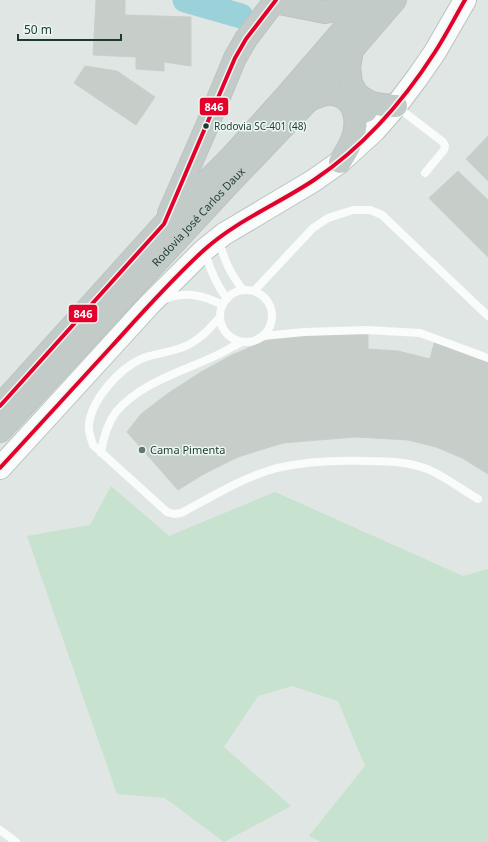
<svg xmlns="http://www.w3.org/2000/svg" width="488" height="842" font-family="'Noto Sans',sans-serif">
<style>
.green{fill:#c7e2ce}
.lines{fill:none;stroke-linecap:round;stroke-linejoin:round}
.river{stroke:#9bd2d9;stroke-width:25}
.building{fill:#c7ceca;stroke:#c8cfcc}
.secondary-casing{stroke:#b8c3bf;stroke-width:24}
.trunk-casing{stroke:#bac4c0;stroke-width:24}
.service{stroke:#fafbfb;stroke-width:8}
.secondary{stroke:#fafbfb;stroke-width:22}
.trunk{stroke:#c2cbc8;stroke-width:22}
.bus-1-casing{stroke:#ecf7f1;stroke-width:7}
.bus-1{stroke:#e4002b;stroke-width:4}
.bus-dot{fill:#1d3a32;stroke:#ecf7f1;stroke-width:1.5}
.poi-dot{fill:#617670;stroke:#ecf7f1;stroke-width:1.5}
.labels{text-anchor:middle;stroke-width:3;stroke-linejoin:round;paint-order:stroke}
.bus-label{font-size:10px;fill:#1d3a32;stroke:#ecf7f1;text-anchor:start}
.street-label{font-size:11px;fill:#1d3a32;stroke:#ecf7f1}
.poi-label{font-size:11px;fill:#1d3a32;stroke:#ecf7f1;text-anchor:start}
.line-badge{stroke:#ecf7f1;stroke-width:1.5}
.badge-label{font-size:11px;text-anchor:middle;font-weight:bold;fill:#fff}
</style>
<rect width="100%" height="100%" fill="#e0e6e3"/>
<!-- green -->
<path class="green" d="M111,486L169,536L275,492L463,576L488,569V842H321L309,836L365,766L338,701L292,686L258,696L224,747L291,806L224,842L165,798L117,794L27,536L90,525Z"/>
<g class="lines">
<!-- river -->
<path class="river" d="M185,0L241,16"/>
</g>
<!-- building -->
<path class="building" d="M96,0H125V15L191,17V66L164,62V71L136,69V57L93,55Z
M85,66L117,71L155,97L136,125L74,83Z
M488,136V181L466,159Z
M458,171L488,200V257L429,198Z
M368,328V349L398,351L430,359L435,340L488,354V474L462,458L436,447L408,440L355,437L283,443L238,457L202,475L178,490L127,432L141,414L167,394L201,372L232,355L267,340L312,330Z"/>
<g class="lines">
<!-- secondary casing -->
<g class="secondary-casing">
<path id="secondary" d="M0,468L149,305L204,250L224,234L313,181L340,162L374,131L396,106L417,78L435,52L465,0"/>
</g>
<!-- trunk casing -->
<g class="trunk-casing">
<g id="trunk">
<path d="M352,51L349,67L351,83L366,111"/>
<path d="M356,93C371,105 377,105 396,106"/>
<path d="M309,100C316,97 326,93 333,94C356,97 359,122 352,140C349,148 344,155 340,162"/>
<path d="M169,213L207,126L235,58L246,39L274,2L325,12L343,9L365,0"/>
<path d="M0,406L164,224L232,156L286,96L369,0"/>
<path id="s1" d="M0,431L224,189L309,100L395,0"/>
</g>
</g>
<!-- service -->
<path class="service" d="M396,106L443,142L445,146L444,150L425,173
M219,241C225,262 230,273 243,290
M205,252C210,270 216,284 227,299
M220 316a26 26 0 1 1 52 0a26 26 0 1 1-52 0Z
M254,291L313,228L328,218L353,210H370L382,215L488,316
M165,299C187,291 202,295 223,305
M220,317C210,328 202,338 188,345C174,352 156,353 141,359C119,369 92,399 89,424C88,432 91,438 93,445L167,512L174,514L181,513C212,497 243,477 277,468C307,461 338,460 368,461C390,461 414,462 434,472C449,480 463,490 478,499
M263,336L304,332L367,330L420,333L488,358
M101,453C103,439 107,424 116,412C140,383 181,372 215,356C224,352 233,346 242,342
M0,830L16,842"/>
<!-- secondary -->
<use href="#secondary" class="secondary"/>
<!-- trunk -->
<use href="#trunk" class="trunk"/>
<!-- bus-1 casing -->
<g class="bus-1-casing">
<path id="bus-1" d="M0,406L164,224L235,58L246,39L276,0
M0,468C37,428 74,387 111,347C141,314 171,280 204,250C236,221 278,204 314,180C363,147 403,102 435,52C446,35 455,17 465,0"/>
</g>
<!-- bus-1 -->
<use href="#bus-1" class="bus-1"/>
</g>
<!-- markers -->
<circle class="bus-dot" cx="206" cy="126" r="3.5"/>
<circle class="poi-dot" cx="142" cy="450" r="4"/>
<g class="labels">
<!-- bus labels -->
<g class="bus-label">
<text x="214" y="130">Rodovia SC-401 (48)</text>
</g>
<!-- street labels -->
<g class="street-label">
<text dy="4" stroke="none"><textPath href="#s1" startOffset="292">Rodovia José Carlos Daux</textPath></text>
</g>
<!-- poi labels -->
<g class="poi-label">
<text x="150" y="454">Cama Pimenta</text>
</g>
</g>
<g class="line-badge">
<rect x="199" y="97" width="30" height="19" rx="4" fill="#e4002b"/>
<rect x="68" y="304" width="30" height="19" rx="4" fill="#e4002b"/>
</g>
<g class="badge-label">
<text x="214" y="111">846</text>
<text x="83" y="318">846</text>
</g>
<!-- scale -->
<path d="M18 34v6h103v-6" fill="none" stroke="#1d3a32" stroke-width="2"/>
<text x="24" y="34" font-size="12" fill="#1d3a32" stroke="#ecf7f1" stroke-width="3" paint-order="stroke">50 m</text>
</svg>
